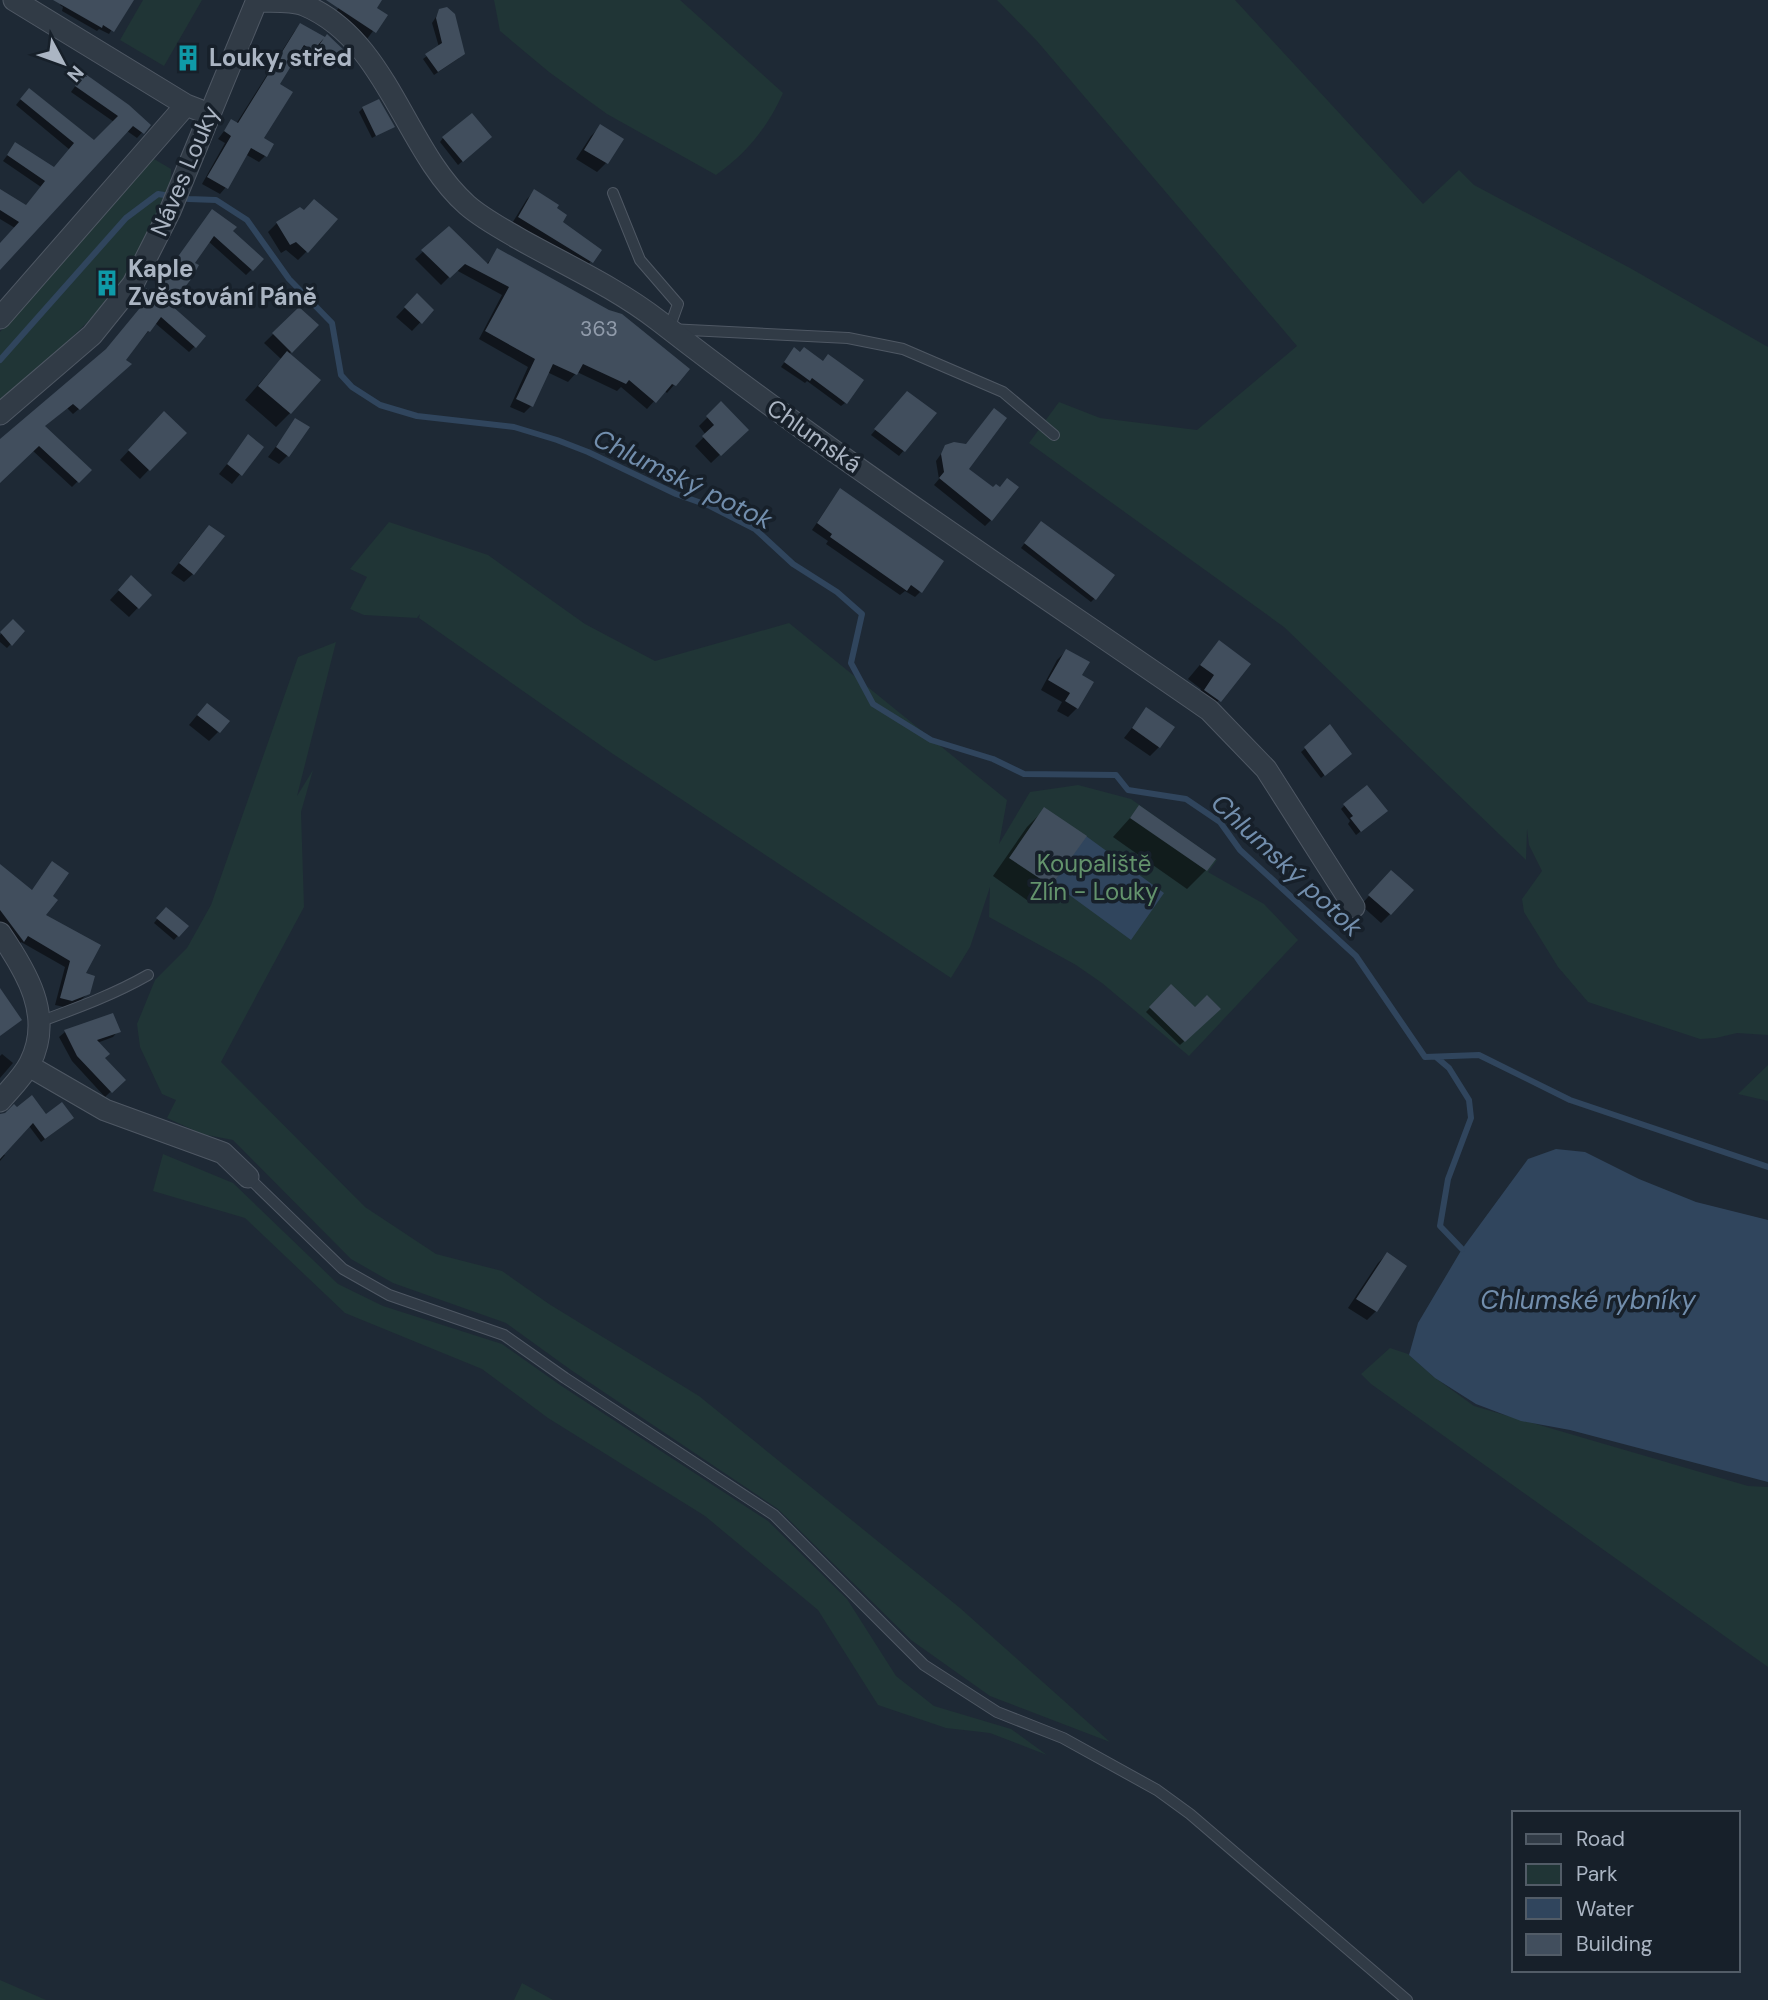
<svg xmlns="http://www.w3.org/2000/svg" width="1768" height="2000" font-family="'DM Sans',sans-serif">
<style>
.green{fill:#203536}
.water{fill:#30455d}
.shadow{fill:#0007}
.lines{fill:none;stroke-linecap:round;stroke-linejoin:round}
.stream{stroke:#30455d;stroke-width:6}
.building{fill:#414e5d}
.service-casing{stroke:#4f5864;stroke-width:12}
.minor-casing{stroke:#4f5864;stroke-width:23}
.service{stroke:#313b46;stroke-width:10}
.minor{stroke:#313b46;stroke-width:21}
.labels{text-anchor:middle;stroke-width:7;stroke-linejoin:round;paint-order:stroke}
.number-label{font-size:21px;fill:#909baa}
.poi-label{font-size:24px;font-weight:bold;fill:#abb5c3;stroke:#17202a;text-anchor:start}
.street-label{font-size:24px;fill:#abb5c3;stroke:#17202a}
.park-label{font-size:24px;fill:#63936c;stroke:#17202a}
.water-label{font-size:26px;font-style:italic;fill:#728ead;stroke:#17202a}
</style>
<rect width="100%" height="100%" fill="#1e2935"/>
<!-- green -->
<path class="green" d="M143,0H202L164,66L120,40Z
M494,0H680L783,93C768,127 746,154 716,175L607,114L549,72L500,31Z
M997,0H1235L1423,204L1459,170L1474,185L1630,268L1768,347V1035L1737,1033L1716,1038L1700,1039L1588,1002L1558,967L1524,912L1522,899L1542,871L1529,845L1527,829L1526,860L1284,627L1029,443L1059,402L1100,418L1197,430L1297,346L1037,41Z
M154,159L171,169C172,189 160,211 151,229C140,249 130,271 116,289C87,329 37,367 0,401V332L125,188Z
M389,522L488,555L585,624L655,661L789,623L1007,800L999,844L1030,792L1078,785L1131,799L1217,860L1208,872L1264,904L1298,940L1189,1056L1102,983L1076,965L989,917L990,887L970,947L951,978L613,754L419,618L420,614L417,618L364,615L350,609L367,577L350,569Z
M336,642L297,796L313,770L301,812L304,907L221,1062L365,1207L436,1254L502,1271L549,1304L699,1396L960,1608L1110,1742L990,1696L911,1640L778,1509L571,1370L506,1323L393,1283L351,1259L233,1140L202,1134L167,1118L176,1100L162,1094L140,1047L137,1024L155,980L187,948L211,905L298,657Z
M1768,1065V1101L1738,1094Z
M163,1154L233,1183L338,1284L383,1306L502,1344L560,1385L768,1521L847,1599L896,1676L934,1706L1011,1729L1047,1755L990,1733L946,1728L878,1705L818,1610L705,1516L548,1418L482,1369L345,1313L245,1218L153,1191Z
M1390,1348L1408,1354L1434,1377L1474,1406L1748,1486L1768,1487V1667L1371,1384L1361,1374Z
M0,1980L46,2000H0Z
M522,1983L553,2000H514Z"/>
<!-- water -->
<path class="water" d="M1086,836L1164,893L1131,940L1053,883Z
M1556,1149L1585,1152L1639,1179L1696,1202L1768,1220V1482L1570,1430L1521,1421L1476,1404L1435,1378L1409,1355L1418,1323L1462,1249L1528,1159Z"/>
<!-- shadow -->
<path class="shadow" d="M63,0H130L109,34L99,29L97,31L62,11L63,7L60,5Z
M344,0H378L375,9L385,15L367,39L335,18V13Z
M440,11L459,58L434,75L423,59L439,47L432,23Z
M300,25L345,53L331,67L313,49L306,56L298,51L278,85L261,139L265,156L259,162L245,154L226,187L220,194L202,184L225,143L218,139L231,122L236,124L294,32Z
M79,81L148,126L137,138L127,131L0,269V245L15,228L0,219V191L25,207L41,187L3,161L15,145L54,169L70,150L16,105L24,95L94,142L114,122L71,92Z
M363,108L393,126L372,138L359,112Z
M600,127L621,140L606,163L597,172L576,159L591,136Z
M443,138L486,141L458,165L440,142Z
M534,192L554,209L560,223L599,251L584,270L511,225L527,199Z
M212,212L262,259L246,275L208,241L168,306L195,346L189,352L155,323L124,361V370L73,414L67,408L43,427L89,470L72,487L32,450L0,481V442L103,354L140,309L134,304L140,296L146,290L151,294Z
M277,223L307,251L298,260L286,250L281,253L268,232Z
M449,228L486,265L498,250L687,370L667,393L664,390L647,409L621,387L617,391L577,372L568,382L547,372L531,406L524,413L510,407L528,367L479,339L502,295L456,270L441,285L415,259Z
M417,295L432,310L412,331L396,317Z
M299,309L316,326L288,355L290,413L276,427L245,400L281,359L264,343Z
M791,353L845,403L841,406L807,381L805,383L781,367Z
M902,399L904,450L899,456L871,435Z
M721,404L746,430L711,463L695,446L706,435L699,426Z
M296,420L288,455L279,464L268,457Z
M155,422L184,433L140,479L120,460Z
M249,437L262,447L232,484L219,474Z
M946,447L991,520L985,526L934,485L939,479L936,461Z
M835,496L920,592L915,597L905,591L900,595L826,544L828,541L812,530Z
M1037,527L1095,598L1091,602L1021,548Z
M200,536L193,574L184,582L171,573Z
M122,587L150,595L129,617L110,600Z
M13,622L23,631L7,648L0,642V635Z
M1219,642L1231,688L1205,714L1192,704L1201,689L1188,679Z
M1066,651L1080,675L1077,708L1068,717L1057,711L1062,702L1041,690L1057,660Z
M1146,710L1159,747L1150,756L1124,738Z
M198,714L218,732L209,741L189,725Z
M1314,741L1346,757L1321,778L1301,752Z
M1345,805L1382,814L1356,835L1348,824L1350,821L1341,809Z
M1139,808L1206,870L1187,889L1113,837Z
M1045,809L1084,837L1049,885L1031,903L993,876L1027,827Z
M52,863L51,897L43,915L84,975L88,993L81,1000L64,1007L55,1005L65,967L21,942L17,947L0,925V867L31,892Z
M1382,881L1390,914L1381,923L1361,905Z
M162,913L186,926L174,940L154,923Z
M1171,986L1195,1009H1219L1180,1045L1146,1012Z
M118,1031L113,1037L97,1043L103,1058L123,1080L105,1097L72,1061L59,1037L65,1032Z
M2,1054L13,1063L0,1078V1056Z
M0,1115L45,1117L68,1122L41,1142L29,1126L2,1154L5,1155L0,1161Z
M1387,1254L1405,1266L1376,1311L1367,1320L1348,1308L1378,1263Z"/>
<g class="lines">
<!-- stream -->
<path class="stream" d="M0,360L126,218L158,194L189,199L216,200L247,220L289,279L332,323L341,375L352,387L380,405L417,416L514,427L557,440L588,452L676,494L710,506L755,529L793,564L837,592L862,614L851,663L873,704L931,740L993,759L1024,774L1116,775L1128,790L1186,799L1220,822L1240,850L1356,956L1425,1057L1479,1055L1570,1100L1768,1167
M1436,1057L1449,1068L1469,1100L1471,1118L1448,1179L1440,1226L1462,1249"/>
</g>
<!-- building -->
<path class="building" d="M53,0H134L114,32L103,25L102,28Z
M326,0H382L377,8L388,15L376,33Z
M447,7L455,14L465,54L438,72L425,54L442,43L436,18L439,9Z
M300,23L325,37L327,34L347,53L339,62L320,44L324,38L313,51L304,45L280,84L293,92L264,138L274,144L267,157L251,148L228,189L207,177L231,136L224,131L231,119L238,123Z
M84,73L129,105L151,125L144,134L133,126L0,270V243L19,222L0,210V189L26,205L45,181L7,155L15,142L54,167L74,143L20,99L29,88L94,140L118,116L75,86Z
M379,99L395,127L376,136L362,107Z
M472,113L492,137L463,162L442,137Z
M600,124L624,139L608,164L584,150Z
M534,189L559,205L557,208L567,215L563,222L602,250L593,263L518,217Z
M314,199L338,219L308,253L296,242L290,245L276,222L300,207L304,210Z
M212,209L237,227L233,231L264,259L253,271L214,236L195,263L199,265L192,278L171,305L206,336L196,348L161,317L150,332L148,331L126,360L132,364L80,410L73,404L45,426L92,470L79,483L39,446L0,483V439L106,349L144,303L139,298L146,288L152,293Z
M449,226L488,264L497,248L609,310L622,314L690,369L676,386L672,384L656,403L629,380L626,384L583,364L577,375L553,364L533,407L516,399L535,359L485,331L509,287L465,264L450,278L421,250Z
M417,293L434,310L422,324L404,307Z
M299,307L319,325L292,353L272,333Z
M794,347L800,352L804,347L823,361L828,354L864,380L847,404L812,378L810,381L784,362Z
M287,351L321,380L291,414L258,386Z
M907,391L937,413L905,452L874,429Z
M721,401L749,430L721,456L702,436L714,425L706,416Z
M994,408L1007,418L969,469L993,487L996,484L1000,487L1007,478L1019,487L992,521L939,478L944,472L941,454L945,445L954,442L966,444Z
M164,411L187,433L150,471L128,450Z
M295,418L310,427L289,457L276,447Z
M248,434L264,447L242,476L227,464Z
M840,488L944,561L922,593L911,585L907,591L830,537L832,534L817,523Z
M1041,521L1115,575L1096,600L1024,543Z
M209,525L225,536L194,575L179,563Z
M131,575L152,595L139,609L118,590Z
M13,619L25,631L12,646L0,632Z
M1219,640L1251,664L1221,702L1204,690L1214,675L1200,665Z
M1066,649L1090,662L1082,675L1094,682L1078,709L1065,701L1070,693L1048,680Z
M207,703L230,721L220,733L197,715Z
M1146,707L1175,727L1160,748L1132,728Z
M1330,724L1352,754L1325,776L1304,747Z
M1367,785L1388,811L1361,832L1350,818L1353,816L1343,804Z
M1139,805L1216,859L1207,871L1130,818Z
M1044,807L1087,836L1051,886L1009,858Z
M52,861L69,873L53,896L58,900L46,915L101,945L86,973L95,976L90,994L72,1001L60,998L70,961L28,936L24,942L0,910V864L32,890Z
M1391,870L1414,890L1391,915L1368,895Z
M166,907L189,926L179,937L156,918Z
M1171,984L1195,1007L1207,995L1221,1009L1185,1042L1149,1007Z
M0,988L22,1020L0,1036Z
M113,1013L121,1032L97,1040L110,1054L105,1058L126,1080L112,1093L77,1056L64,1030Z
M32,1095L46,1114L62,1102L74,1118L45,1139L33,1123L0,1159V1114L5,1113L14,1104L17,1107Z
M1387,1252L1407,1266L1377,1312L1356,1299Z"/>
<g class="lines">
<!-- service casing -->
<g class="service-casing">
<path id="service" d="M613,193L640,260L678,304L669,329L848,338L903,349L1003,392L1054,435
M39,1022C77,1008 113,995 148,975
M248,1177L343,1269L389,1295L504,1335L565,1378L774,1515L924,1665L997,1712L1063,1738L1157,1790L1190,1814L1407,2000"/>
</g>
<!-- minor casing -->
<g class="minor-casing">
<path id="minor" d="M14,0L186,105L199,110
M256,1C271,2 291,0 304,5C388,40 404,149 467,205C483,219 504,230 523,241C568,266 618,289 659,321C836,459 1024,582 1209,710L1266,769L1354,907
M0,318L186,105
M0,414L92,335L133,284L170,211L257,0
M0,933C26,971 54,1016 30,1063C23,1077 10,1089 0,1101
M29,1066L105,1110L223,1153L248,1177"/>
</g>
<!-- service -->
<use href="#service" class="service"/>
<!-- minor -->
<use href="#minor" class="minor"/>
</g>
<!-- icons -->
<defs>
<g id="building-bare" transform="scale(2.1)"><path d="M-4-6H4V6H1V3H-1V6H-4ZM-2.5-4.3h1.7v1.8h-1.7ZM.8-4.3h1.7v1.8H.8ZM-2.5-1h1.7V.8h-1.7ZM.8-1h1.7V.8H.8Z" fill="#0f9aa8" stroke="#17202a" stroke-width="2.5" paint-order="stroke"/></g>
</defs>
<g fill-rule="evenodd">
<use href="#building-bare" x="188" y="58"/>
<use href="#building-bare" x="107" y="283"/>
</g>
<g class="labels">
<!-- number labels -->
<g class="number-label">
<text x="599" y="336">363</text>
</g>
<!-- poi labels -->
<g class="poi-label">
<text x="209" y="66">Louky, střed</text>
<text x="128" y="277">Kaple<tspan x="128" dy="28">Zvěstování Páně</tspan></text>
</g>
<!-- street labels -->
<g class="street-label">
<text transform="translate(185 171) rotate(-67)" y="8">Náves Louky</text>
<text transform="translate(814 436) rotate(35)" y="8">Chlumská</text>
</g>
<!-- park labels -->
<g class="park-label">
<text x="1094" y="872">Koupaliště<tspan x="1094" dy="28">Zlín - Louky</tspan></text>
</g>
<!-- water labels -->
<g class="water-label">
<text transform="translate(683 479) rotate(26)" y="9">Chlumský potok</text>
<text transform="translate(1287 865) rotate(43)" y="9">Chlumský potok</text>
<text x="1588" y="1309">Chlumské rybníky</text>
</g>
</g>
<!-- legend -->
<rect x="1512" y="1811" width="228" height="161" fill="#17202a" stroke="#525c67" stroke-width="2"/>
<rect x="1526" y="1834" width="35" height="10" fill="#313b46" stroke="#525c67" stroke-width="2"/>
<text x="1576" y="1846" font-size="21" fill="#abb5c3">Road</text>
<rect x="1526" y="1864" width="35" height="21" fill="#203536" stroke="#525c67" stroke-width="2"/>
<text x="1576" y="1881" font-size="21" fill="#abb5c3">Park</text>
<rect x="1526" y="1898" width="35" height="21" fill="#30455d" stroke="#525c67" stroke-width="2"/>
<text x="1576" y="1916" font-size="21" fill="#abb5c3">Water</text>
<rect x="1526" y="1934" width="35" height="21" fill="#414e5d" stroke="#525c67" stroke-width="2"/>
<text x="1576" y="1951" font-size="21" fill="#abb5c3">Building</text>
<!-- north arrow -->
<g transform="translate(63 63) rotate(131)" stroke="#17202a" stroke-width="5" paint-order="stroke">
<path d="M0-5L12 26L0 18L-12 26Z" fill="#abb5c3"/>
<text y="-10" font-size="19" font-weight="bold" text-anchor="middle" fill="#abb5c3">N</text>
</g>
</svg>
